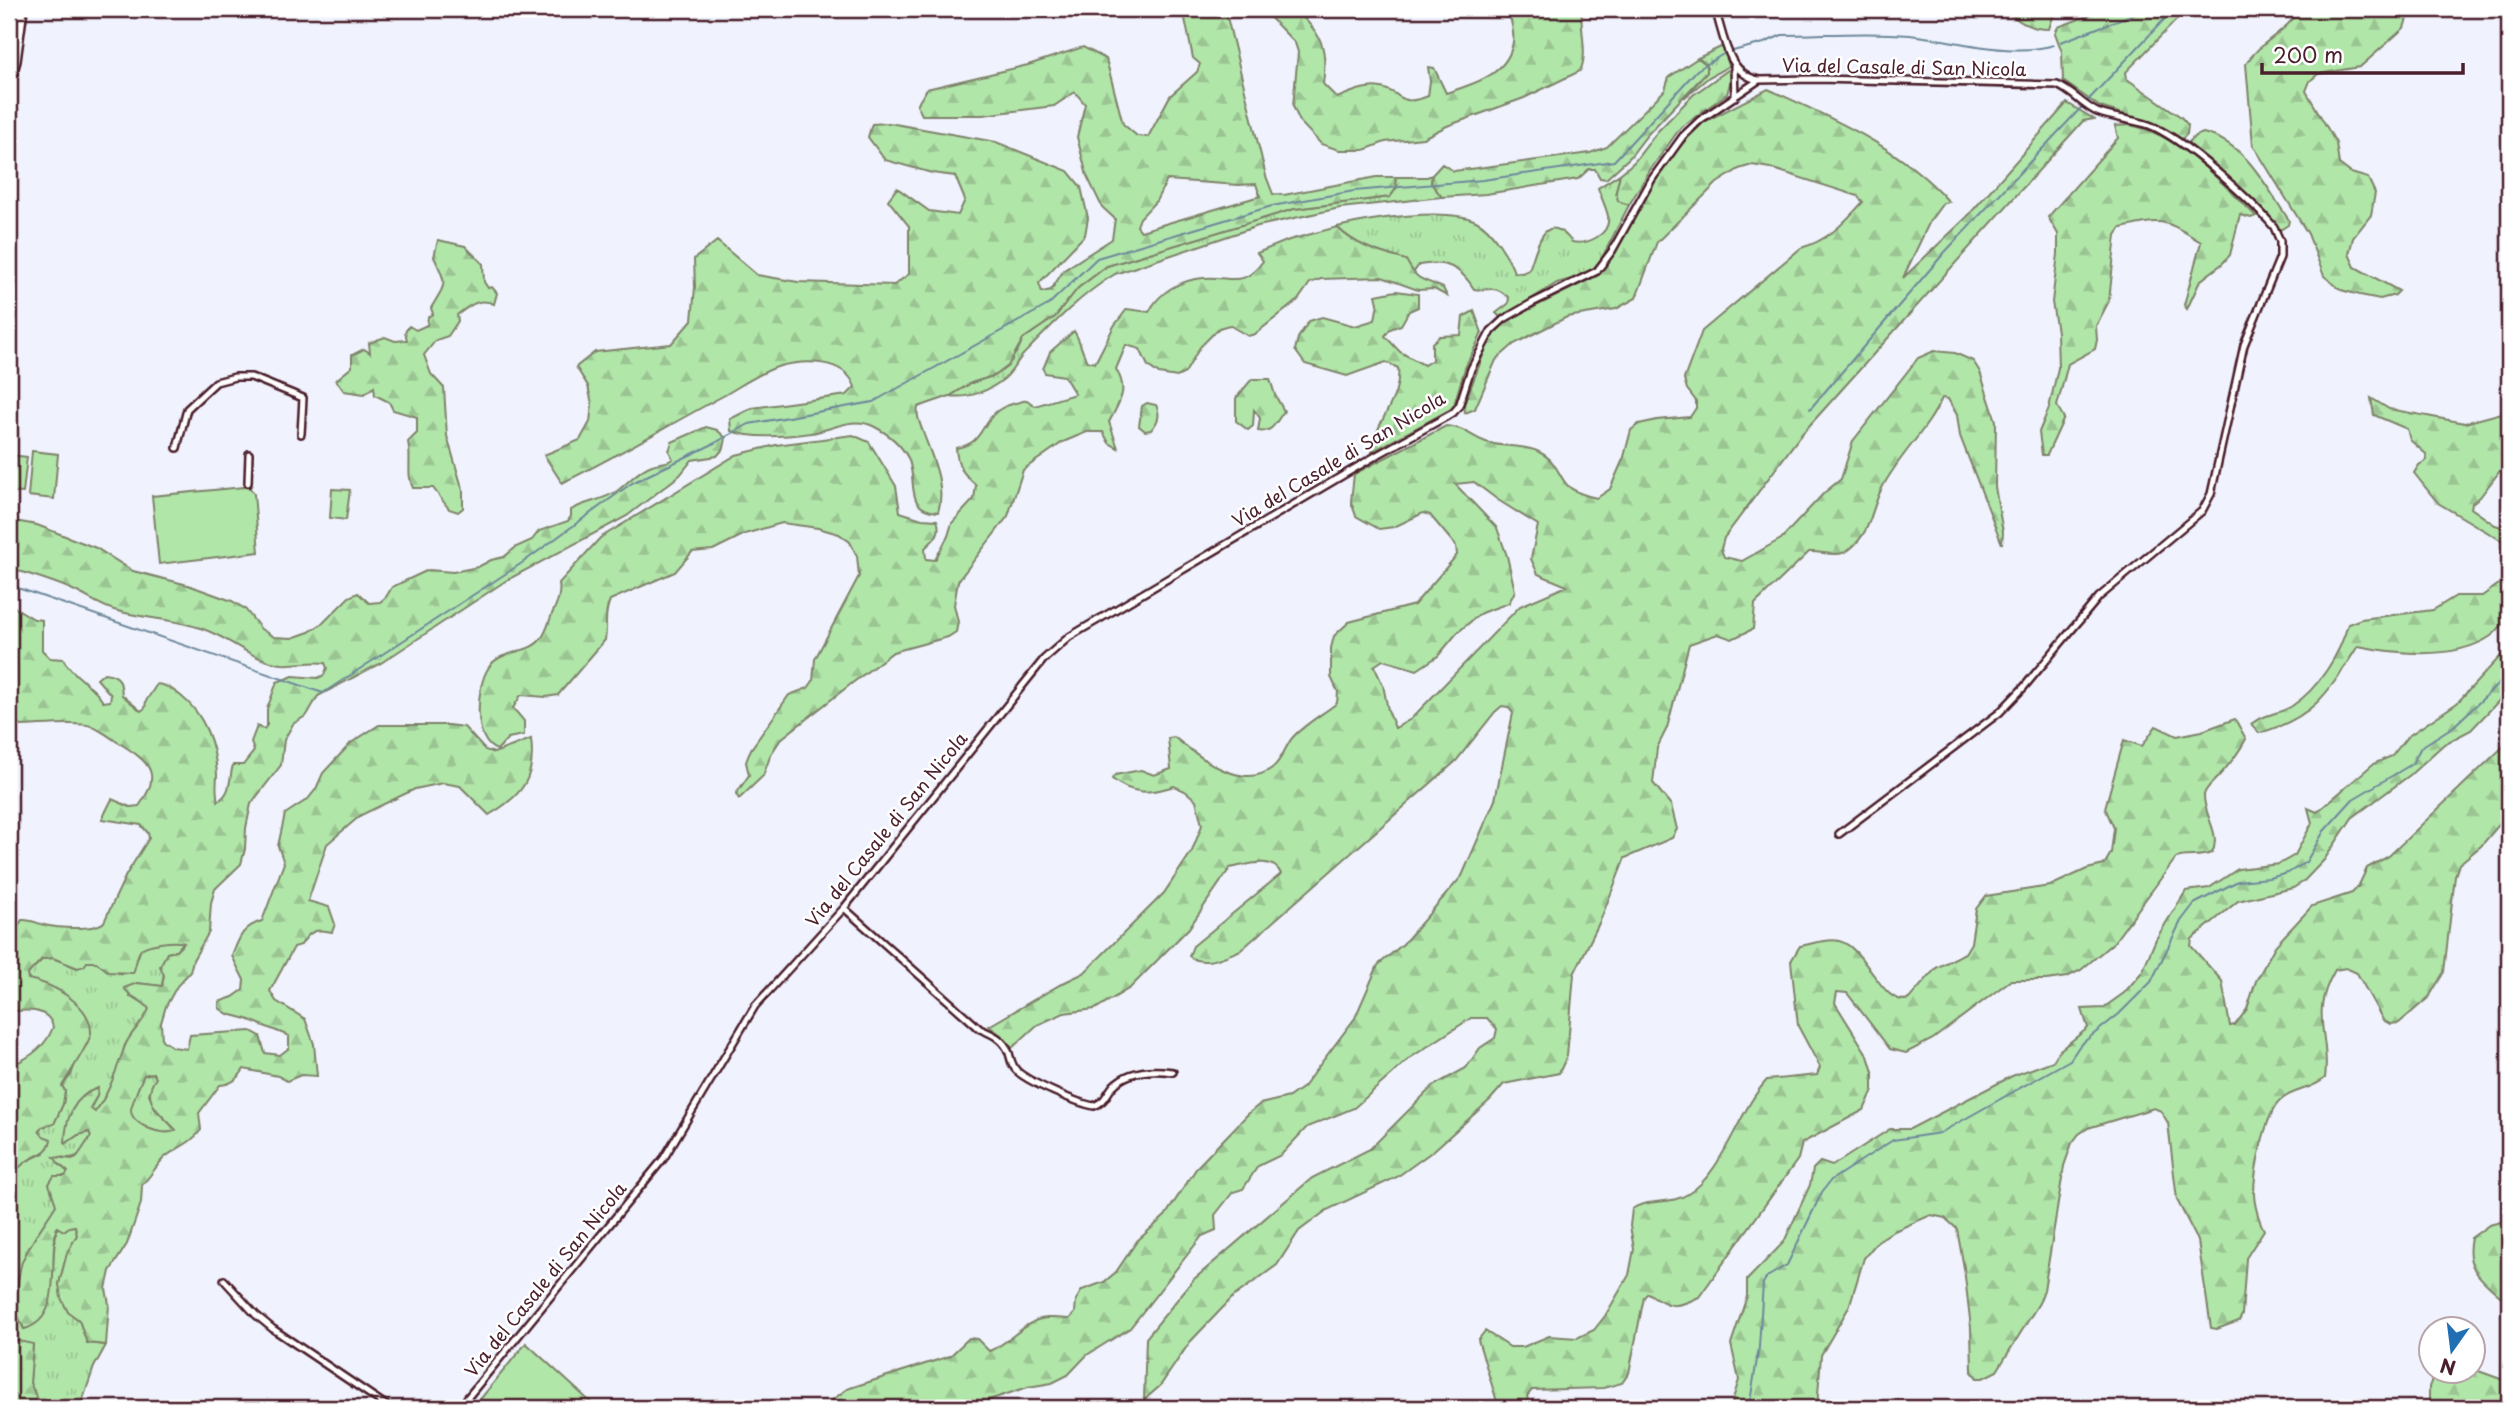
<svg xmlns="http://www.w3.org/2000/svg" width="2518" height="1417" font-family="'Playpen Sans',sans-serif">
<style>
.grass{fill:url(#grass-tufts);stroke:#7e826a;stroke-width:2}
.forest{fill:url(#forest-firs);stroke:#7e826a;stroke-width:2;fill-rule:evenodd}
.pitch{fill:#b1e6a9;stroke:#7e826a;stroke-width:2}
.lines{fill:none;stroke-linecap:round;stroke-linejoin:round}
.stream{stroke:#6d889b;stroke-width:2}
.minor-casing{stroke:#4a1f2b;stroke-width:10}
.secondary-casing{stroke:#4a1f2b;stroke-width:12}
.minor{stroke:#fff;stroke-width:5}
.secondary{stroke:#fff;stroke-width:7}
.labels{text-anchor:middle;stroke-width:5;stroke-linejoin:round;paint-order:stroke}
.street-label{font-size:18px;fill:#4a1f2b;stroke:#fff}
</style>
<defs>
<pattern id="grass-tufts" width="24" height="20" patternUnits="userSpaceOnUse" patternTransform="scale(1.75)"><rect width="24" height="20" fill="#b1e6a9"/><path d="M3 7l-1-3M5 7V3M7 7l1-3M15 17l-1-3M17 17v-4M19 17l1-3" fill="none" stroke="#9ac592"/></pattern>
<pattern id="forest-firs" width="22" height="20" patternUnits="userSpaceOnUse" patternTransform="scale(1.75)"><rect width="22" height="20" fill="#b1e6a9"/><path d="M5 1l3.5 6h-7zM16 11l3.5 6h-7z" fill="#9ac592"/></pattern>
</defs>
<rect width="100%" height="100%" fill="#f0f3fd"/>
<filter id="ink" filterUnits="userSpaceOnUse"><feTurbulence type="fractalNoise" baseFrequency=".0143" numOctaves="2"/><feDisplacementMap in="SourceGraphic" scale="14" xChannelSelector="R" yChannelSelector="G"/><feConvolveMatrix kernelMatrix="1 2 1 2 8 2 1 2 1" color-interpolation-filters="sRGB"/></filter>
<g filter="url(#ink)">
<!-- grass -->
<path class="grass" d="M1723,46L1729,66L1709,77L1684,98L1707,72V65L1698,58Z
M1620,174L1616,192L1619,201L1629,205L1602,258L1593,269L1578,277L1557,283L1501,318L1496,313L1508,304L1509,298C1493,283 1491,292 1474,289C1460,266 1444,260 1419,265L1413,273L1405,260C1381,253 1355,246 1337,227C1370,219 1446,207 1476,221C1492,229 1508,256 1514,272L1522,273L1529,270C1537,248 1544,207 1572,242C1587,245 1611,235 1608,216C1606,207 1601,197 1598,188Z
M1432,175L1431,183L1442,197L1340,208L1258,226L1115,274C1079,296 1050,327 1022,356C1016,363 1012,372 1005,378C991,390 969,399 950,396L971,383L996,375L1017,352L1023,339L1055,317L1078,288L1107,266L1294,209L1390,197L1397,187L1395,177H1427Z
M174,940L184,942L176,951L167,953L162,986L137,983L130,997L144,1002L149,1009L144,1021L125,1045L116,1075L103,1101L95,1113L90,1109L97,1096L66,1143L78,1135L89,1132L91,1136C80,1152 81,1161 60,1157L59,1164L68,1172L56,1205L18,1277L17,1295L13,1305L24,1329C62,1318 48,1256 58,1226H75L77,1235L67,1253L59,1284L68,1312L79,1320L87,1343L106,1345L94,1367L80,1408H41L30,1383L33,1345L9,1339V1175L27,1161L44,1153L43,1136L39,1131L41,1127L54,1124L63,1104L65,1091L62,1086L71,1075L77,1058L88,1043L63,992L28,979L26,975L43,959L53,958L77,968C81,966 83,963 87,962C106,956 129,999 140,949L145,946Z
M153,1073L156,1078L149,1094L155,1109L177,1131C163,1137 131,1126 130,1111C130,1108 141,1079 144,1075Z"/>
<!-- forest -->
<path class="forest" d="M1183,9H1225L1266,176L1273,194L1284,195L1376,177H1395L1397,187L1390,197L1294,209L1107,266L1078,288L1055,317L1023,339L1008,366L996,375L971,383L950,396L918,407C916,418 921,425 924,435C933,459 946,486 938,512C903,510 918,479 908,458C901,444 887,433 873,426C852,416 832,430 811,433C789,436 752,439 731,431L730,419L752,408L847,395L855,387C845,358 804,360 780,366C762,371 739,387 723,396C669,425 617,456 562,483L544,455L580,440L590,422L592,404L588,386L576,367L595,352L671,344L692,320L695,287L694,259L717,241L757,275L798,282L894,285L909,274V226L888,200L897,188L929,211L958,215L965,200L955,176L932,173L885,160L868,137L872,124L889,123L996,142L1068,171L1081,187L1088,218L1085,235L1039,283L1042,292L1051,290L1064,270L1112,239L1115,219L1102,207L1087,176L1077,137L1085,104L1075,92L1054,106L983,115H922L917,105L927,89L1028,65L1083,47L1106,59L1123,124L1137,136L1148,137L1170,96L1197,72L1200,64L1193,58ZM1167,180L1239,185L1256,184L1260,196L1141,231L1137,226L1140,218L1156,201Z
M1262,9H1294C1322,33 1328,48 1323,84L1337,98C1350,93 1366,85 1381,88C1403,92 1398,108 1428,96L1430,81L1428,67L1434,68L1446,93C1473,84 1508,75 1513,42C1515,32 1510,18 1508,9H1582C1579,28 1589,54 1580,71L1524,98L1447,126L1423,138L1385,142L1364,150H1339L1321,144L1300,122L1293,106L1298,52L1295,43Z
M2004,9H2062C2053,12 2052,20 2049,29C2029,29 2019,22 2004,9Z
M2106,9H2187L2126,72L2127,79L2181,117L2188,125L2187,134L2182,139L2155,124L2100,107L2063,81L2062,52L2055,33L2058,27Z
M2300,9H2410L2404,28L2360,67L2318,74L2310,81L2306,91L2336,143L2339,164L2351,173L2368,178L2375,193L2371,215L2353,238L2349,254L2355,267L2399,291L2395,295L2380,299L2360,295L2341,290L2324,276L2308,234L2253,145L2246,64C2259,42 2287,32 2300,9Z
M1698,58L1707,65V72L1647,135L1630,157L1606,179L1600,178L1595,169H1589L1578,179L1486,194L1442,197L1431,183L1432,175L1442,164L1454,171L1590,153L1607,147L1665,90L1669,77Z
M1728,70L1732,76L1727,94L1681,127L1650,170L1629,205L1618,201L1616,192L1620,174L1634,162L1658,131L1693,95Z
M1768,89C1832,118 1902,148 1949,202L1943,203L1930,221L1903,278L1967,217L2067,103L2094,119L2083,121L1800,436L1724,538L1721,549L1724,557L1742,561L1781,539L1824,493L1841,479L1853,441L1918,358L1934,351L1955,353L1973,361L1980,372L1996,421L1995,487L2003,532L2002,544L1960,436L1957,415L1948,399L1942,398C1927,431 1899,455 1882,488C1870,511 1872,531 1850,549C1838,559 1823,551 1809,552L1755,604L1753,629L1732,639L1718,634L1689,644L1667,728L1657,748L1653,783L1671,805L1677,829L1672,838L1625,858L1600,921L1574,974L1567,1056L1559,1073L1504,1084L1490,1100L1433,1151L1397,1177L1327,1210L1299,1231L1277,1265L1233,1297L1190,1342L1160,1386L1144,1400L1146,1338L1193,1280L1312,1178L1370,1149L1433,1086L1466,1068L1480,1048L1495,1038L1497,1029L1487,1018H1471L1410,1058L1354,1108L1307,1127L1281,1155L1258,1166L1243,1189L1233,1192L1215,1215L1216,1230L1202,1236L1130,1328L1087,1355L1068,1375L1052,1383L1028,1387L989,1400L973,1408H822L847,1389L950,1356L969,1338L977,1339L989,1351C1006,1345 1016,1331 1031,1323C1043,1316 1056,1318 1069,1319L1075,1313L1076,1300L1082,1290L1104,1282L1116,1272L1137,1241L1165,1216L1198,1166L1248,1114L1260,1104L1289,1097L1303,1087L1355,1018L1378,965L1403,944L1462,876L1495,800L1513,713L1508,707L1502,706L1495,712L1456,761L1241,950C1225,956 1204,968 1189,956L1193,946L1281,874C1273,855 1247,865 1230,868L1189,928L1130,988L1095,1009L1064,1013L1037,1025L1011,1049L1002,1036L989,1026L1063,983L1084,973L1164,893L1192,851L1202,825L1196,800L1185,791L1174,786C1150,794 1133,795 1112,779L1115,775L1141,770L1154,775L1171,769L1168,738L1174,737C1198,756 1241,792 1272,768C1282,761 1285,746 1293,737C1305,724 1323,714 1337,703L1338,692L1331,677V648L1334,636L1349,622L1414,605L1457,555L1456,546L1430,515L1423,513L1394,527L1379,529L1356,516L1351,502L1354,474L1446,426C1467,428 1469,436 1486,442C1502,448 1524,444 1539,452C1556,460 1557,473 1567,485C1575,493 1587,496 1597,498L1610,489L1624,457L1631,430L1639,424L1657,420L1690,417L1696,408V401L1687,389L1684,379L1702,331L1801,248C1831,239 1843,223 1863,202L1858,196L1770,168L1752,165L1739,169L1717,183L1657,242L1636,298L1616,309L1567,317L1514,344L1496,360L1475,409L1465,413L1464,405L1489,340L1497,330L1510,319L1599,275L1615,253L1651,187L1679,147L1704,122ZM1474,482L1498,500L1538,525L1531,559L1538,574L1567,586L1520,606L1411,719L1395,728L1388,710L1383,685L1374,666L1383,660L1417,670L1438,656L1457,633L1481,613L1509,603L1515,591L1507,556L1497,528L1455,484Z
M2130,125C2181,135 2220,182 2256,216L2251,218L2240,215L2230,255L2222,264L2200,281L2187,309L2184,305L2201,242C2163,219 2165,218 2121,228L2116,235L2109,301L2096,326L2097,340L2095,349L2068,364L2057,406L2064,418L2047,455H2042L2039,432L2049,408L2058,368L2057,332L2052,302L2058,254V234L2048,217L2118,138L2115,126Z
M2203,133C2246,142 2266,187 2289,220L2288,225L2280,230L2188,143L2195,136Z
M1337,227C1355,246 1381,253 1406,260C1419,284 1421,277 1443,288L1447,296L1434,289L1418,290L1382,277L1321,279L1310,283L1298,300L1255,334L1248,336L1229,325L1219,328L1200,347L1185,373L1177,377L1159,374L1148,366L1140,349L1126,345L1116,369C1129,391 1120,401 1109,422L1118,448L1109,443L1103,432H1087L1063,442L1023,470L1008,516L958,581L954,605L958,622L956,632L948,637L893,652L851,684L781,739L771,754L763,776L739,799L736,794L749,775L746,762L751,749L789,695L808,688L813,681L815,659L859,576L857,556L850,542L839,534L818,528L782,523L745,534L713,550L692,552L675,572L610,600C603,616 608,625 605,640L558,695L546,697L521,695L513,708L524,721V735L508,738L497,750C472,742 476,685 489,667C501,649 528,655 541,639C546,633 549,622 552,614C557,603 561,595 559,583L600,538L736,455L776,445L853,435L869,442L896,486L900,512L922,519L937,520C942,533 935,539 925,548L926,559L935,560L948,536L952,523L974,499L976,485C963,474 957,466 956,448C980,444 979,431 992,416C1000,406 1015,403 1027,400L1035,406L1075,394L1064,376L1045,373L1043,369L1050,352L1074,331C1080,340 1081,350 1087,361L1095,363L1114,326L1127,309L1149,312C1159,292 1180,280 1203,278C1230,275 1242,290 1263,261L1257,253L1289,240Z
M438,240L465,246L483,264L484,282L488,288L492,287L497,293L494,304C479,297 469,306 457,315L458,321L448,336L436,340L424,355L431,374L444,388L447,436L463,491V508L458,512L449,509L433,488H413C406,475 412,458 408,442L417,433V417L393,410L389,402L375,395L374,387L364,394L344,391L336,380L352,367V355L364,349L370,353L369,343L385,337L395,341L407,340L405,332L409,326L416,330L427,325L428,317L433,314L431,308C446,282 448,286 434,257Z
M1396,291L1418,294V307L1409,311L1401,325L1390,329L1385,336L1400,352L1424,365L1432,360V343L1440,336L1461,335L1463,317L1474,311L1482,333L1465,368L1453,408L1372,452C1375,420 1402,400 1398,368L1386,362L1347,376L1305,364L1295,350L1298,338L1309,321L1322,317L1355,326L1375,320L1378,303L1376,295Z
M1252,379H1270L1275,395L1284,411C1276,422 1272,434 1258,431L1260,418L1254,410L1253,426L1248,430L1236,421V398Z
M2371,398L2389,409L2465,423L2509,411V459L2480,497L2472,503L2471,508L2495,525L2509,529V545L2438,503L2414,473L2419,465L2427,460L2426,454L2410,440L2407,429L2374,415Z
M1147,403L1156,405C1161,415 1158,422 1151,430L1145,431L1139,426L1142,406Z
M706,427L717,430L726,438L724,448L717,456L692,460L680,475L627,516L507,580L381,663L318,696L307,715L293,724L284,740L281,765L251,804L246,828L245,849L241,864L215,889L211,903L209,932L193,960L190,972L177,986L166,1006L161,1023L162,1040L173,1047L187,1049L190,1035L251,1031L260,1036L265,1053L280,1055L289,1048V1036L247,1019L228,1014L219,1008V1002L233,997L243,990L244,980L232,956C239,938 242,927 262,921L284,863L278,846L285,814L308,799L316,789L323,773L351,743L379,725H448L464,727L485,750L494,753L531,739C536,778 522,796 489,815L460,786L443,783L415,789L361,815L327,844L308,901L329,907L335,924L332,932C316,928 309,931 301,945L294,947L270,991L276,1001L305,1019L314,1044L317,1076L301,1075L287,1081L278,1076L244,1069C238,1079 232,1084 220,1085L199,1113L201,1130C191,1144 177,1147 164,1158C156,1166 150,1177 142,1185L141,1203L136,1218L127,1244L110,1271L106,1289L109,1304L106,1345L87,1343L79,1320L68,1312L61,1298L59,1284L67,1253L77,1235L75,1226L69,1227L64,1231L57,1227C47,1258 66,1318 24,1329L13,1305C19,1291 17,1276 22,1262C30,1242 45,1223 56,1205L49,1184L54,1176H65L68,1172L59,1164L54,1157L72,1159L77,1157L91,1136L89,1132L78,1135L65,1144C65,1120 73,1096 98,1088L97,1096L90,1108L95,1112C110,1092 116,1070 125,1046C130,1032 143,1024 149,1009C142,999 131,999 124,988L137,983L162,986L164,975L160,966L167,953L176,951L184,943C176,940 144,943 140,951C136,957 136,967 133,973L109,972L96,962H87L84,966L78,968L53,958L42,959L27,975L28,979C52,983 92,1005 91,1033C91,1040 67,1078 62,1086L65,1091L63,1104L54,1124L42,1127L39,1131L43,1136L51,1139C49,1154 37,1154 27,1161C20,1166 16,1171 9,1175V1066C28,1059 46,1047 53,1027C48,1006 23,1010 9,1012V940L22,920C30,919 36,923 44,925C57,928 94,931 104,922L126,875L149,838L148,833L141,825L102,819L112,799L130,807L139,806C163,774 150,762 119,743C111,738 101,730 91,726C79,721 36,726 20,726L12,713V687L9,686V604L34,619L42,620V650L50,658L63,659C73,677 93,684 103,702L110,701L111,695L97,679L104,673C120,675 121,680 122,695L141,711L145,708L146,701L157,684C167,685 173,690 181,696C204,714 215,744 217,774C217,783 215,791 218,801C232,793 229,778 233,765H243L254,751L251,742L257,726L264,729L267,725V709L277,682L293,676L318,678L324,675L327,668L325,663C311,661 296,665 282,664C253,661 230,638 203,629C173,618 142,619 114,610C99,605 88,597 75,591C54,581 31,575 9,568V520L37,525L96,548L133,571L188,585L232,601L245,609L261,629L274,637L292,638L309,632L323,623L349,597L358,593L369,603L380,602L386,597L392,587L424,572L429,570L453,572L478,567L491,560L504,557L516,547L532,540L539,531L568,521L571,516V510C586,501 602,501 617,491C628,483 639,469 652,465C660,462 665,464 673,459L669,451L672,442ZM153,1073L156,1078C139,1101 162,1114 176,1130C164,1138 132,1125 131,1111C130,1108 141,1080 144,1075Z
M2509,577V616C2504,622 2498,631 2491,636C2456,660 2398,654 2358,646C2329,691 2315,718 2259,733L2251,724C2264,714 2279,714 2292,706C2319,688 2340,654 2348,624L2361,619L2433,610L2456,596H2482Z
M2509,647V690L2471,730L2444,744L2410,775L2352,818L2324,860L2303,882L2293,888L2238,901L2192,939L2191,946L2222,981L2230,1026L2235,1025L2247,1009L2256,981L2275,946L2312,906L2352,893L2358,887L2367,868L2389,856L2509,741V813L2481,846L2459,864L2455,876L2444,972L2429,997L2399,1023L2390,1024L2383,1020L2357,973L2346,968L2335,970C2308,1016 2331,1035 2325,1078C2312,1090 2293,1089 2281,1100C2265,1113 2254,1172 2254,1193C2254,1204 2259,1221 2264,1230L2246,1258L2242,1315L2239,1321L2217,1329L2211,1328L2198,1241L2177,1200L2168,1123L2161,1111L2154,1108L2088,1128L2079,1134L2072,1143L2064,1166L2044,1290L2039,1303L1997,1371L1983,1378H1977L1972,1372L1971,1328L1964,1268L1957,1229L1945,1218L1931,1215L1892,1232L1878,1241L1864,1258L1849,1307L1821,1355L1817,1408H1730L1739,1380L1731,1344L1747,1296V1280L1784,1242L1810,1185L1813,1169L1820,1162L1832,1166L1890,1129H1910L2012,1076L2053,1061L2060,1050L2088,1028L2082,1009L2103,1008L2124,993L2142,972L2156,939L2186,891L2209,888L2238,869L2279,864L2295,855L2312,823L2308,808L2317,812L2373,764L2392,756L2407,737L2457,703Z
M2235,719L2246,739C2237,756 2227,768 2213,782C2210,785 2205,790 2204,795C2203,815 2222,834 2212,853C2198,858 2188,854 2176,858L2114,942L2081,970L2067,977L2047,980H2011L1933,1039L1906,1053L1890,1049L1847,993L1837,992L1835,1003L1868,1056L1873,1072V1090L1864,1110L1802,1143L1798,1159L1699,1297C1675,1309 1670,1308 1648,1293L1644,1297L1629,1373L1622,1383L1603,1388L1532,1390L1527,1396L1530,1408H1499L1478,1340L1485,1331L1510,1347H1523L1549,1336L1577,1338L1594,1330L1605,1316L1629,1275L1634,1249L1630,1226L1632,1209C1649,1198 1671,1205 1688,1194C1723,1173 1738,1111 1767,1080L1817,1075L1820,1067L1798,1026L1791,961L1800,946C1811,944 1829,938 1839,941C1866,947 1882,1008 1909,999L1936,968L1965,953L1971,943L1976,909L1986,896L2050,886L2087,869L2104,865L2111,853L2114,828L2105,808L2124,740L2142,746L2156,726L2177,736L2202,731Z
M2509,1220V1304C2487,1283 2463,1272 2471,1238L2489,1225Z
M9,1339L33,1344L30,1383L41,1408H9Z
M2473,1369L2509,1382V1408H2429V1387L2435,1372H2472Z"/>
<!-- pitch -->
<path class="pitch" d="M32,451L58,454L54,499L28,496Z
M9,455L27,457L23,493L9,492Z
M244,487L250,488L254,494L259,552L159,564L152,496Z
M332,489L350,490L346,520L330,518Z
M526,1343L597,1408H473Z"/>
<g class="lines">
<!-- stream -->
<path class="stream" d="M2061,42L2147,9
M1810,409L1945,252L2174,9
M9,585L323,693L522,563L632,483L713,444L749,424L873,402L1048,305L1097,258L1272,206L1354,191L1483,180L1614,161L1697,70L1725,53L1764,43L1782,35C1824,35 1868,31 1910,35C1955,40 2010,58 2054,45
M1749,1408L1759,1347L1763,1283L1767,1277L1787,1265L1822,1192L1831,1180L1893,1140L1940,1133L2070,1060L2080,1045L2119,1014L2151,982L2181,921L2194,904L2238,881L2269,878L2288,873L2306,862L2324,831L2353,799L2412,764L2421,747L2454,726L2509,674"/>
<!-- minor casing -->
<g class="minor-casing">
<path id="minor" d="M1715,9C1724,36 1727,74 1759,80
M1734,66L1735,97
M177,448L187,409L216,382L235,377H251L303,398L301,434
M248,483L249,454
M844,908L980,1029C992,1034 1004,1039 1009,1053C1011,1060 1012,1067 1018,1072C1031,1083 1077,1103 1094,1106C1105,1102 1106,1095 1113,1086C1128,1070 1152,1069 1173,1072
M224,1280L256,1315L273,1329L390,1408
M459,1408L664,1158L755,1006L844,908L1044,659L1069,637L1379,454L1453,413L1459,406L1471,369L1491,331L1504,319L1532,303L1597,271L1612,251L1652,179L1683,136L1700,120L1759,80L1818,79L2057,85C2072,91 2082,105 2097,112C2114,119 2132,119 2149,125C2183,138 2250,199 2274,227L2280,241V257L2244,345L2211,494L2202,511L2099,597L2024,687L1999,713L1839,834"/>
</g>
<!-- secondary casing -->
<g class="secondary-casing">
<path id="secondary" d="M9,85L16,61L23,9"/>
</g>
<!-- minor -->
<use href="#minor" class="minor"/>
<!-- secondary -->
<use href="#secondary" class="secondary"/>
</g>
</g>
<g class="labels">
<!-- street labels -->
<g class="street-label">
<text transform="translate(1904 68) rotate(1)" y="6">Via del Casale di San Nicola</text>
<text transform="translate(1339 460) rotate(-31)" y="6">Via del Casale di San Nicola</text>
<text transform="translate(887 830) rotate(-51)" y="6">Via del Casale di San Nicola</text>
<text transform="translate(546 1280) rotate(-51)" y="6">Via del Casale di San Nicola</text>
</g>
</g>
<!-- margin -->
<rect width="2518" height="1417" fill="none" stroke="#fff" stroke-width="35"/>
<rect x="18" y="18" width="2483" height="1382" fill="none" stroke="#4a1f2b" stroke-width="2.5" filter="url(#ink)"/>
<!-- north arrow -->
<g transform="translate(2452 1350) rotate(194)"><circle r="33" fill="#ffffff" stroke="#b7a5aa" stroke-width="2"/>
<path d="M0-5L12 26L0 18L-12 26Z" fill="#1f6fb2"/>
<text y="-10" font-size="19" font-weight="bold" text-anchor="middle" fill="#4a1f2b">N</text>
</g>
<!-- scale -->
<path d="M2262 63v10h201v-10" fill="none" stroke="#4a1f2b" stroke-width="3.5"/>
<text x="2273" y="63" font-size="21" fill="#4a1f2b" stroke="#ffffff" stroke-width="5" paint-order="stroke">200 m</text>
</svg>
